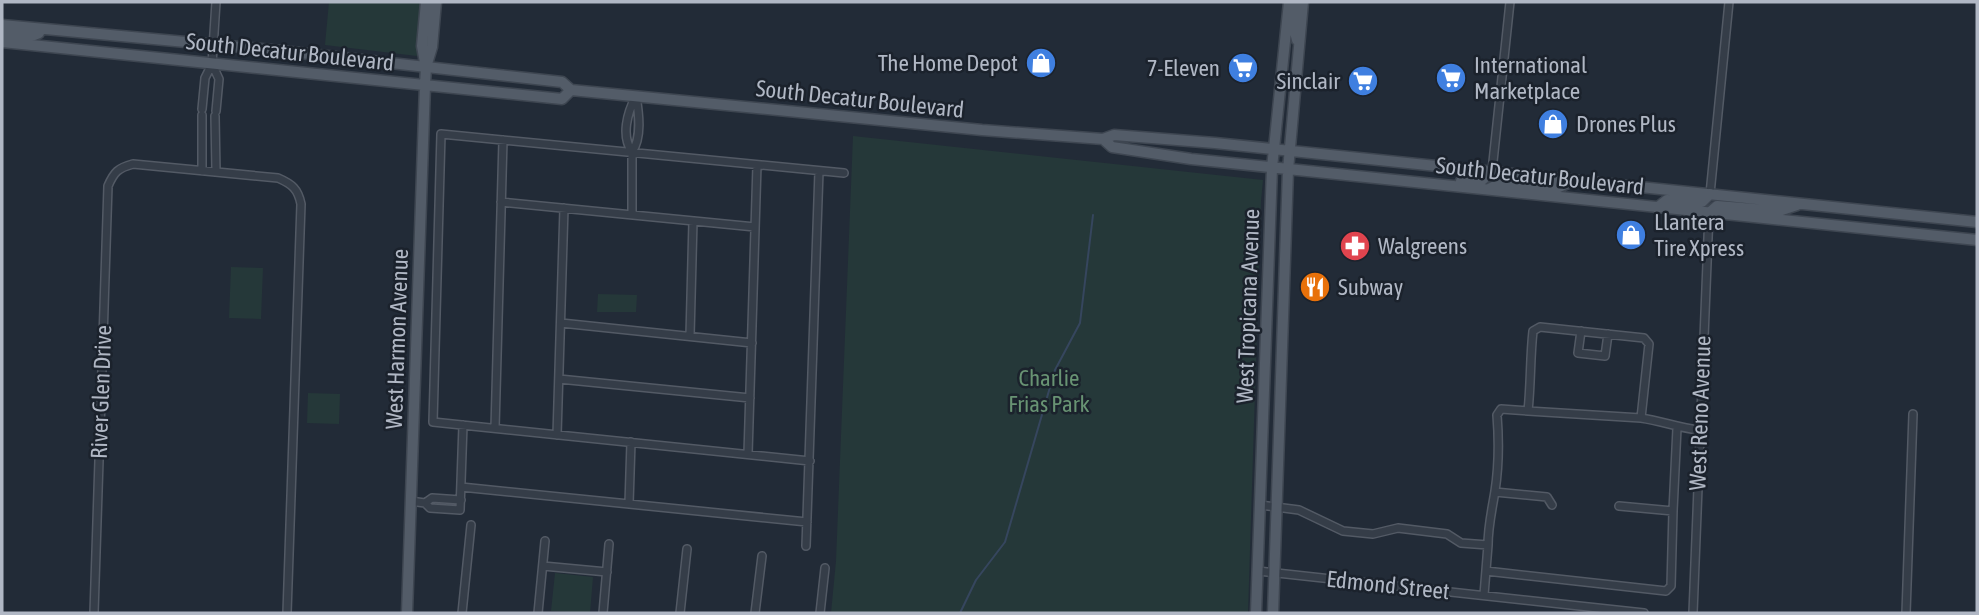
<svg xmlns="http://www.w3.org/2000/svg" width="1979" height="615" font-family="'Asap Condensed',sans-serif">
<style>
.green{fill:#253839}
.lines{fill:none;stroke-linecap:round;stroke-linejoin:round}
.stream{stroke:#36465e;stroke-width:2}
.minor-casing{stroke:#535a65;stroke-width:10}
.major-casing{stroke:#3e4651;stroke-width:13}
.minor{stroke:#353d48;stroke-width:7}
.major{stroke:#535c68;stroke-width:10}
.labels{text-anchor:middle;stroke-width:5;stroke-linejoin:round;paint-order:stroke}
.street-label{font-size:23px;fill:#b0b7c4;stroke:#1b222c}
.poi-label{font-size:23px;fill:#b0b7c4;stroke:#1b222c;text-anchor:start}
.park-label{font-size:23px;fill:#689373;stroke:#1b222c}
</style>
<rect width="100%" height="100%" fill="#222b37"/>
<!-- green -->
<path class="green" d="M329,2H422L417,56L325,45Z
M853,136L1263,180L1261,201L1248,613H831L836,561Z
M231,267L263,268L261,319L229,318Z
M598,294L637,295L636,312H597Z
M308,393L340,394L339,424L307,423Z
M555,573L593,577L590,613L551,611Z"/>
<g class="lines">
<!-- stream -->
<path class="stream" d="M960,613L976,580L1005,542L1055,370L1080,323L1093,215"/>
<!-- minor casing -->
<g class="minor-casing">
<path id="minor" d="M216,2L212,64L219,79L216,111
M202,109L205,78L212,64
M215,116L216,172
M632,152C621,136 627,113 636,96
M632,152C642,138 639,114 636,96
M202,171V115
M1492,171L1510,2
M1710,194L1729,2
M501,202L755,227
M632,215V152
M561,323L752,343
M1581,331L1578,353L1605,356L1608,334
M690,336L693,221
M559,379L750,398
M1641,418C1662,421 1679,428 1699,430
M495,428L503,140
M557,435L564,208
M748,454L757,165
M810,461L433,422L441,134L844,173
M461,487L807,522
M1495,492L1547,497L1552,505
M410,501L425,503L430,508L460,510L463,425
M425,503L432,498L461,500
M629,504L631,442
M1260,505L1299,510L1343,531L1373,534L1398,528L1447,534L1461,543L1488,545L1484,595
M1619,506L1673,511L1677,428
M1488,545C1488,526 1492,510 1495,491C1499,465 1499,440 1497,415L1501,409L1528,411C1531,383 1530,358 1533,331L1540,327L1644,338L1649,344L1641,418L1528,411
M806,546L819,171
M543,566L607,572
M1258,571L1644,613
M1486,571L1666,591L1671,586L1673,511
M94,613L108,186C114,172 118,168 133,164L278,178C292,184 298,189 301,204L287,613
M462,613L471,525
M538,613L545,541
M603,613L609,544
M680,613L687,549
M755,613L762,556
M820,613L825,568
M1693,613L1709,213
M1906,613L1913,414"/>
</g>
<!-- major casing -->
<g class="major-casing">
<path id="major" d="M1296,2L1294,28L1297,40
M2,25L282,51L562,82L571,90L982,130L1103,139L1114,135L1215,143L1977,222
M2,34L34,35L39,33
M2,42L562,99L571,90
M425,63L422,46L426,2
M1103,139L1112,147L1191,159L1977,240
M1461,181L1482,180L1492,171
M1489,189L1501,183L1557,188L1572,181
M1657,208L1667,200L1702,202L1710,194
M1709,213L1717,206L1779,211L1797,205
M407,613L425,85L426,67L432,47L436,2
M1256,613L1272,168L1289,2
M1273,613L1288,170L1303,2"/>
</g>
<!-- minor -->
<use href="#minor" class="minor"/>
<!-- major -->
<use href="#major" class="major"/>
</g>
<!-- icons -->
<defs>
<g id="shop-disc" transform="scale(1.575)"><circle r="9.5" fill="#3f7fe0" stroke="#1b222c"/><path d="M-5-2.5h2.3a2.7 3.5 0 0 1 5.4 0H5L5.5 6h-11ZM-1.5-2.5h3a1.5 2.3 0 0 0-3 0Z" fill="#fff"/></g>
<g id="supermarket-disc" transform="scale(1.575)"><circle r="9.5" fill="#3f7fe0" stroke="#1b222c"/><path d="M-6-5.5h2.5l.6 2H6L4.5 2H-2.5L-4.4-4H-6ZM-1.5 3.2a1.3 1.3 0 1 0 .1 0ZM3 3.2a1.3 1.3 0 1 0 .1 0Z" fill="#fff"/></g>
<g id="pharmacy-disc" transform="scale(1.575)"><circle r="9.5" fill="#e0444e" stroke="#1b222c"/><path d="M-2-6h4v4h4v4h-4v4h-4v-4h-4v-4h4Z" fill="#fff"/></g>
<g id="restaurant-disc" transform="scale(1.575)"><circle r="9.5" fill="#e8710a" stroke="#1b222c"/><path d="M-5-6h1v4h1v-4h1v4h1v-4h1v5L-1.5 .5V6h-2V.5L-5-1ZM5-6V6H3V1.5H1.5Q1.5-4 5-6Z" fill="#fff"/></g>
</defs>
<g fill-rule="evenodd">
<use href="#shop-disc" x="1041" y="63"/>
<use href="#supermarket-disc" x="1243" y="68"/>
<use href="#supermarket-disc" x="1451" y="78"/>
<use href="#supermarket-disc" x="1363" y="81"/>
<use href="#shop-disc" x="1553" y="124"/>
<use href="#shop-disc" x="1631" y="235"/>
<use href="#pharmacy-disc" x="1355" y="246"/>
<use href="#restaurant-disc" x="1315" y="287"/>
</g>
<g class="labels">
<!-- street labels -->
<g class="street-label">
<text transform="translate(290 52) rotate(6)" y="8">South Decatur Boulevard</text>
<text transform="translate(860 99) rotate(6)" y="8">South Decatur Boulevard</text>
<text transform="translate(1540 176) rotate(6)" y="8">South Decatur Boulevard</text>
<text transform="translate(1248 306) rotate(-88)" y="8">West Tropicana Avenue</text>
<text transform="translate(397 339) rotate(-88)" y="8">West Harmon Avenue</text>
<text transform="translate(101 392) rotate(-88)" y="8">River Glen Drive</text>
<text transform="translate(1700 413) rotate(-88)" y="8">West Reno Avenue</text>
<text transform="translate(1388 585) rotate(6)" y="8">Edmond Street</text>
</g>
<!-- poi labels -->
<g class="poi-label">
<text x="1018" y="71" text-anchor="end">The Home Depot</text>
<text x="1474" y="73">International<tspan x="1474" dy="26">Marketplace</tspan></text>
<text x="1220" y="76" text-anchor="end">7-Eleven</text>
<text x="1340" y="89" text-anchor="end">Sinclair</text>
<text x="1576" y="132">Drones Plus</text>
<text x="1654" y="230">Llantera<tspan x="1654" dy="26">Tire Xpress</tspan></text>
<text x="1378" y="254">Walgreens</text>
<text x="1338" y="295">Subway</text>
</g>
<!-- park labels -->
<g class="park-label">
<text x="1049" y="386">Charlie<tspan x="1049" dy="26">Frias Park</tspan></text>
</g>
</g>
<!-- border -->
<rect width="1979" height="615" fill="none" stroke="#b0b7c4" stroke-width="7"/>
</svg>
